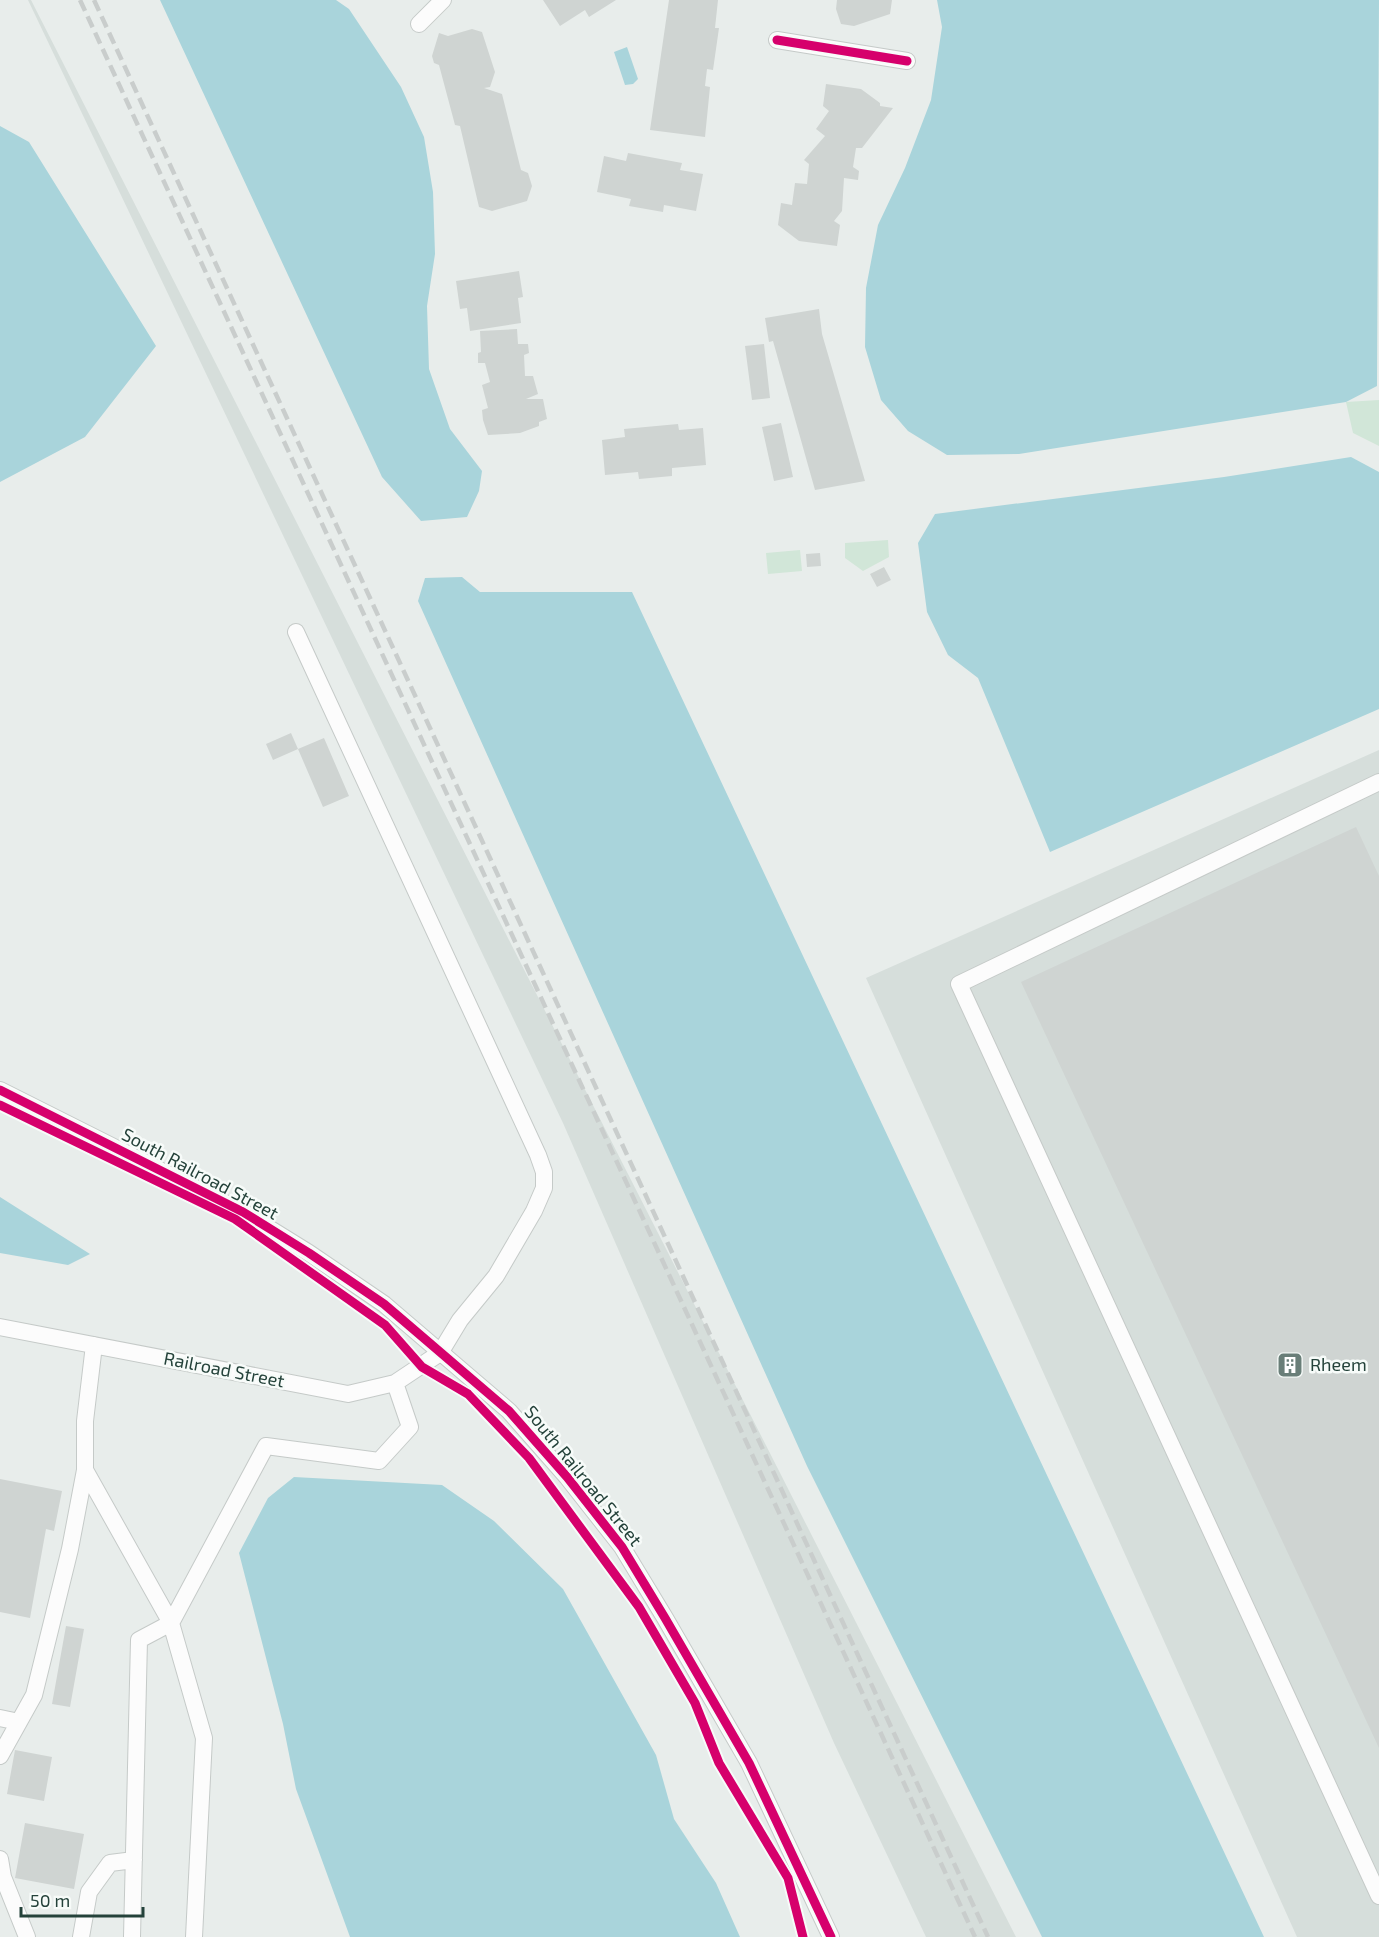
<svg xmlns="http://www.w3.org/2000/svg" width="1379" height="1937" font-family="'Exo 2',sans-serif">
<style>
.built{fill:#d6dedb}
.green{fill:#d1e6d8}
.water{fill:#a9d4db}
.building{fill:#cfd4d2}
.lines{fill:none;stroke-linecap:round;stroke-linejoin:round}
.minor-casing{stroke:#c5cac8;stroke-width:18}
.minor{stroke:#fcfcfc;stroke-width:16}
.rail{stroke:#c9cdcc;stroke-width:4.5;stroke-dasharray:12 6;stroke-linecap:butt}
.cycleway-casing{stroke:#f7fbf9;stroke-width:13}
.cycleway{stroke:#d6006c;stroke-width:9}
.labels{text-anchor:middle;stroke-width:5;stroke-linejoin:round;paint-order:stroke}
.street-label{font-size:18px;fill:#24423a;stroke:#f7fbf9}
.poi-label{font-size:18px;fill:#24423a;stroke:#f7fbf9;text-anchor:start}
</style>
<rect width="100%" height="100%" fill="#e8edeb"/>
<!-- built -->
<path class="built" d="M28,0H31L1016,1937H926L834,1743L563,1123Z
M1379,750V1937H1297L866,978Z"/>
<!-- green -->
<path class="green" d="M1379,400V446L1353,433L1346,402Z
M888,540L889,557L863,571L845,558V543Z
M800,550L802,571L768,574L766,553Z"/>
<!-- water -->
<path class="water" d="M160,0H336L349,9L401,87L424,137L433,192L435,254L427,306L429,369L450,429L482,471L479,491L467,517L421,521L382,477Z
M937,0H1379L1377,386L1346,402L1019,454L947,455L908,431L881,400L865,347L866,288L878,225L905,168L931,100L942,27Z
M627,47L638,79L633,84L625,85L614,52Z
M0,126L29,142L156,346L85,437L0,482Z
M1351,457L1379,472V709L1050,852L978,678L948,655L927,612L918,543L935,514L1224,477Z
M462,577L480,592H632L1264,1937H1042L807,1466L418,601L425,578Z
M0,1197L90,1254L68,1265L0,1253Z
M294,1477L442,1485L494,1521L563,1589L656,1755L674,1819L716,1883L740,1937H350L296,1789L283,1724L239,1553L268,1498Z"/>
<!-- building -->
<path class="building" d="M543,0H616L589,17L585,10L560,26Z
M669,0H718L715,28H719L713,70L707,69L705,86L710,87L705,137L650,130Z
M837,0H892L890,14L854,26L841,24L836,9Z
M472,29L482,32L495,72L490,87L484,88L502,94L521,170L528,173L532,186L527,201L492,211L479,207L460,126L455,125L439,65L434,63L432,56L439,33L448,36Z
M826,84L861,89L880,103V106L893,108L862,148H856L853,167L859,171L858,180L844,178L842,211L834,221L840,225L837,246L799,241L778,225L781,203L792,205L795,183L807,184L809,164L804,160L825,136L816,129L829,111L823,106Z
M628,153L682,163L680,170L703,174L696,211L664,205L663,212L629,206L631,199L597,192L604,156L626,161Z
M519,271L523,297L518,298L521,323L470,331L467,308L460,309L456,281Z
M819,309L822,334L865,481L815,490L773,341L769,342L765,318Z
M517,329L518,344H528L529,353L524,355L525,376H533L538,394L526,399H543L547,419L539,422V426L520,433L488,435L483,420L482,410L488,408L482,385L490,382L485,363H478V353L481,352L480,331Z
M764,344L770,398L752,400L745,346Z
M781,423L793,477L774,481L762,427Z
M678,424L679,430L703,428L706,465L672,468V476L639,479L638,472L605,475L602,440L625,437L624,429Z
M820,553L821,566L807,567L806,554Z
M884,567L891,580L877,587L870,574Z
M291,733L298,749L273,760L266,744Z
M324,738L349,796L323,807L298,749Z
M1356,827L1379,876V1748L1021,982Z
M0,1479L62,1491L54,1531L46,1529L30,1618L0,1612Z
M66,1626L84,1629L70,1707L52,1704Z
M15,1750L52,1757L44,1801L7,1794Z
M25,1823L84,1834L74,1889L15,1878Z"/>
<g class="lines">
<!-- minor casing -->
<g class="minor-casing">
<path id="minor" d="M419,24L443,0
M777,40L907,61
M1379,782L959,984L1379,1896
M0,1090L243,1212L309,1253L384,1304L509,1411L567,1477L622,1547L665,1618L749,1763L831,1937
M0,1327L348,1394L395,1383L440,1353L460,1320L496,1276L534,1211L544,1188V1172L538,1155L296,632
M85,1470L171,1623L139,1640L132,1937
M0,1718L19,1722
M0,1756L34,1695L70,1549L85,1470V1421L94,1345
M0,1859L3,1877L27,1937
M81,1937L89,1892L110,1863L134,1860
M194,1937L204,1738L171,1623L266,1446L379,1461L410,1427L395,1383"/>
</g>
<!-- minor -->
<use href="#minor" class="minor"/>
<!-- rail -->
<path class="rail" d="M80,0L975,1937
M94,0L988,1937"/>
<!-- cycleway casing -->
<g class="cycleway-casing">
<path id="cycleway" d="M777,40L907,61
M0,1090L243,1212L309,1253L384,1304L509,1411L567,1477L622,1547L665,1618L749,1763L831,1937
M0,1105L235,1219L385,1325L422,1367L468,1394L529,1458L639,1607L695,1703L719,1763L788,1878L803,1937"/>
</g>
<!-- cycleway -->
<use href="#cycleway" class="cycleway"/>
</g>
<!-- icons -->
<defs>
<g id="building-square" transform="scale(1.35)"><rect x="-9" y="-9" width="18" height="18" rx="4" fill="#697e78" stroke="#f7fbf9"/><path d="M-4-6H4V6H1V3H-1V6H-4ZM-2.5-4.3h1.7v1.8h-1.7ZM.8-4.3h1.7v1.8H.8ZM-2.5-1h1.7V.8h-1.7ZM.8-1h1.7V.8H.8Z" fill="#fff"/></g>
</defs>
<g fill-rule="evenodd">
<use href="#building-square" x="1290" y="1365"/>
</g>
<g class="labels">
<!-- street labels -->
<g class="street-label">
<text transform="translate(200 1174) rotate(28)" y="6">South Railroad Street</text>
<text transform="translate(224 1370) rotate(11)" y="6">Railroad Street</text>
<text transform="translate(583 1476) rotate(51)" y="6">South Railroad Street</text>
</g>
<!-- poi labels -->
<g class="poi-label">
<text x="1310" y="1371">Rheem</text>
</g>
</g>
<!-- scale -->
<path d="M21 1907v9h122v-9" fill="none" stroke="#24423a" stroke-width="3"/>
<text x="30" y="1907" font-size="18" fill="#24423a" stroke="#f7fbf9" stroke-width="4.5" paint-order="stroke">50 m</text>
</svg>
